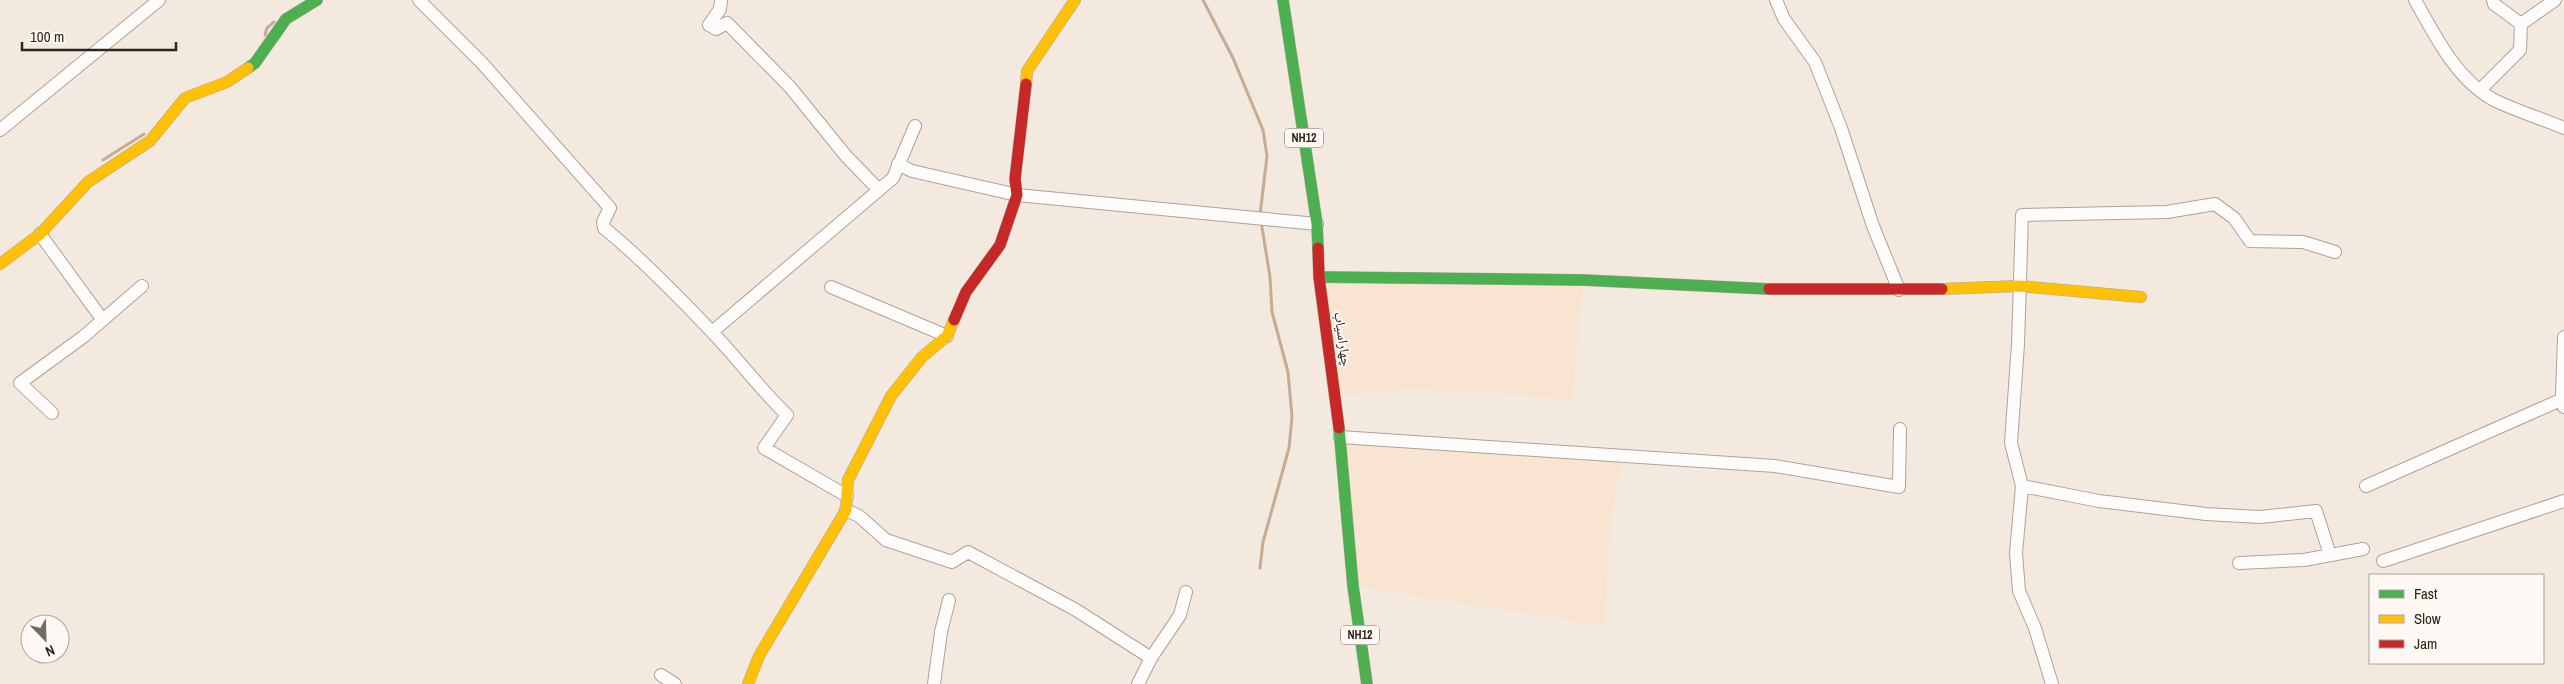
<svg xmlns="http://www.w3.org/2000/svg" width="2564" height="684" font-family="'Archivo Narrow','Noto Naskh Arabic',sans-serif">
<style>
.built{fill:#f8e4d1}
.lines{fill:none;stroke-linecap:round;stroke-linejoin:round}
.stream{stroke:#c8ab91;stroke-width:3}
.street-casing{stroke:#aca39b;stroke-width:14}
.fast-casing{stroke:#aca39b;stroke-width:12}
.slow-casing{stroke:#aca39b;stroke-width:12}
.jam-casing{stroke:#aca39b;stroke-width:12}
.street{stroke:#fdfcfa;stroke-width:12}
.fast{stroke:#4caf50;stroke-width:11}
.slow{stroke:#ffc107;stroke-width:11}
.jam{stroke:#c62828;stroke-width:11}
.labels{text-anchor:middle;stroke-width:4;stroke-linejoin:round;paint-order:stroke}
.shield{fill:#fdf8f4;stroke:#6c645e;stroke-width:1}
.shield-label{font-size:12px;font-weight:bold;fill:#2e251d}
.street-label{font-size:14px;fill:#2e251d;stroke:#fdf8f4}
</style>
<rect width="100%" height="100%" fill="#f3e9df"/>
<!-- built -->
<path class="built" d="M1319,277L1583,280L1573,399L1412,388L1336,397Z
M1340,437L1623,454L1612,512L1604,626L1353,586Z"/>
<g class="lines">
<!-- stream -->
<path class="stream" d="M1203,0L1233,58L1263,130L1267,156L1260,215
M265,35L267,28L274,22
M103,160L144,134
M1260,568L1263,542L1289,448L1292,417L1288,372L1272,312L1270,277L1261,221"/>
<!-- street casing -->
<g class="street-casing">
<path id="street" d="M419,0L482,63L610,208L603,222L604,228C642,259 678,296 712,332C738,359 760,389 787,415L764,448L847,496
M721,0L720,9L709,25L716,29L727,23L790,87L846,156L879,190
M1776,0L1784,19L1815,62L1841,128L1873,226L1899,290
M2415,0C2435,36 2456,78 2492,99C2511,109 2543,119 2564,128
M2493,0L2494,4L2521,24
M2480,90L2520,50L2521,24L2555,0
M0,130L159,0
M898,164L912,171L1017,195L1317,224
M40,234L102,319
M831,287L947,336
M712,332L893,178L915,126
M2564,337L2562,395L2564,407
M52,413L20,383L83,337L142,286
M1340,437L1775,466L1899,487L1900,429
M2022,486L2099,501L2206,514L2260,517L2316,511L2330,555
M2366,486L2563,399
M846,510L859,516L886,540L952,562L968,552L1076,610L1151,658
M2383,561L2564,501
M2239,563L2304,560L2363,549
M661,675L675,684
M934,684L941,632L949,600
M1138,684L1151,658L1180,615L1186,592
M2052,684L2035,628L2019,591L2016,553L2022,486L2011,443L2018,344L2022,215L2167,212L2215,204L2234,218L2250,241L2303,242L2335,252"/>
</g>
<!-- fast casing -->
<g class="fast-casing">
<path id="fast" d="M1283,0L1317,224L1318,248
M248,68L255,63L286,19L317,0
M1319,277L1583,280L1769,289
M1339,428L1353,586L1367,684"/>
</g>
<!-- slow casing -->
<g class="slow-casing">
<path id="slow" d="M1026,84L1027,71L1075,0
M0,264L40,234L88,182L150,141L185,98L227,82L248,68
M1942,289L2019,286L2141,297
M748,684L759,656L846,510L848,480L891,396L922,357L947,336L954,320"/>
</g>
<!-- jam casing -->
<g class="jam-casing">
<path id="jam" d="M1318,248L1319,277L1339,428
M1769,289H1942
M954,320L966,292L1000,245L1017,195L1015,179L1026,84"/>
</g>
<!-- street -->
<use href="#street" class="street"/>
<!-- fast -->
<use href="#fast" class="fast"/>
<!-- slow -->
<use href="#slow" class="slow"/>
<!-- jam -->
<use href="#jam" class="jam"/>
</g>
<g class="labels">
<!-- shield labels -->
<g class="shield">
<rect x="1285" y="128.5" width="38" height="19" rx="4"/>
<rect x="1341" y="625.5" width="38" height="19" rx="4"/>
</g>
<g class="shield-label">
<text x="1304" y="142">NH12</text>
<text x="1360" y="639">NH12</text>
</g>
<!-- street labels -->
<g class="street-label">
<text transform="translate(1343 339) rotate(82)" y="5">چهاراسیاب</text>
</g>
</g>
<!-- legend -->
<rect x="2369" y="574" width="175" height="90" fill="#fdf8f4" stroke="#aaa49e"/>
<rect x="2379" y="590" width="25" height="8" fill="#4caf50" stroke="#aaa49e"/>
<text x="2414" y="599" font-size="15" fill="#2e251d">Fast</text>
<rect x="2379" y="615" width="25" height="8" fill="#ffc107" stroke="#aaa49e"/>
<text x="2414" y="624" font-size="15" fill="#2e251d">Slow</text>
<rect x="2379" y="640" width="25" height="8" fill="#c62828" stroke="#aaa49e"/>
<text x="2414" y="649" font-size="15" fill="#2e251d">Jam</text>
<!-- north arrow -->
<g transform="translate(45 639) rotate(157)"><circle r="24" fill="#fdf8f4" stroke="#aaa49e"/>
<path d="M0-4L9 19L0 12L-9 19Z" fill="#736a61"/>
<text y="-8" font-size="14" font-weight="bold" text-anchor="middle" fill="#2e251d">N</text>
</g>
<!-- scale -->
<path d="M22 42v8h154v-8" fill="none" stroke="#2e251d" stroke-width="2.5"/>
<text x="30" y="42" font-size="15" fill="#2e251d" stroke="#fdf8f4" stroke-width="4" paint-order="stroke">100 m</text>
</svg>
